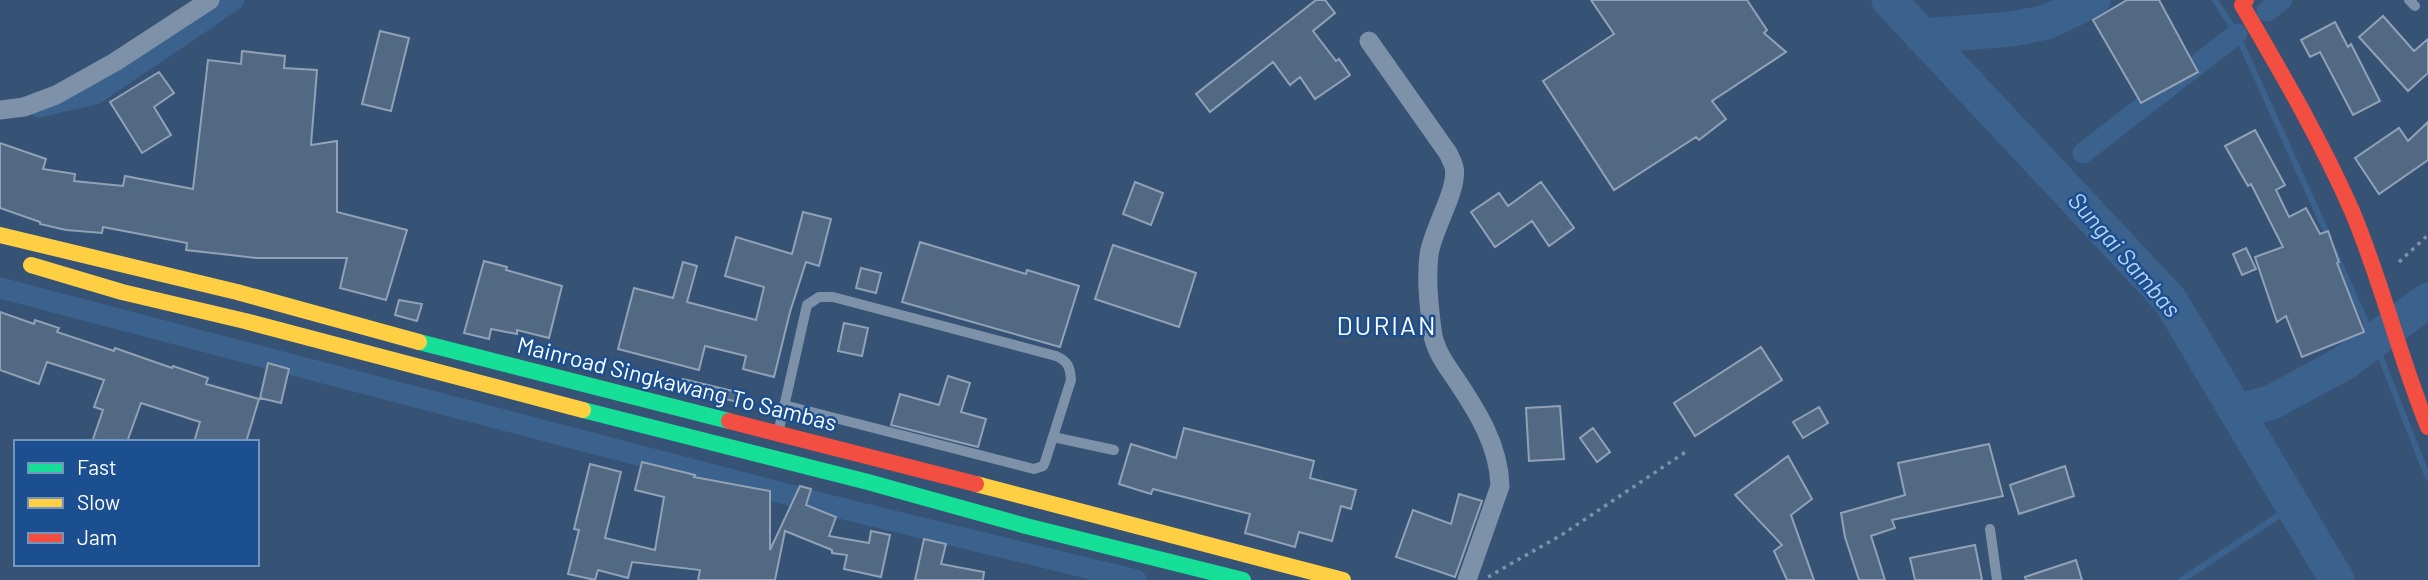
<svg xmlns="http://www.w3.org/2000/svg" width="2428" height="580" font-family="Barlow,sans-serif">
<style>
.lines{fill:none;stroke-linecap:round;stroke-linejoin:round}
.stream{stroke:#3b618d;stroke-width:6}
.canal{stroke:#3b618d;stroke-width:21}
.river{stroke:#3b618d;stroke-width:35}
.building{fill:#526984;stroke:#92a2b6;stroke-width:2}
.path{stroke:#7d92a8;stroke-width:3.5;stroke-dasharray:3.5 5;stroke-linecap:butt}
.lane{stroke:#7d92a8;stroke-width:10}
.street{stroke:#7d92a8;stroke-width:19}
.fast{stroke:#16e098;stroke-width:16}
.slow{stroke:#ffcf43;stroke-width:16}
.jam{stroke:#f24e42;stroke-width:16}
.labels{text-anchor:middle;stroke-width:5;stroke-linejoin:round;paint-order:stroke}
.street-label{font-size:23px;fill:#fff;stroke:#1b4f8f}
.water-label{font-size:24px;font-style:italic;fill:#b5d3f5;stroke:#1b4f8f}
.quarter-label{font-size:26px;letter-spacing:2px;fill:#fff;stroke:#1b4f8f}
</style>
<rect width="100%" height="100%" fill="#365274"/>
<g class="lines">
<!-- stream -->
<path class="stream" d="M2215,0L2237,34L2329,238
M2334,251L2374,340L2428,478
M2182,580L2293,506"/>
<!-- canal -->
<path class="canal" d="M2267,11L2282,0
M39,107L95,94L234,0
M2083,153L2237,34
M0,288L828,505L1136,580"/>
<!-- river -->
<path class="river" d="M1889,0L2170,300L2337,580
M1922,36L2012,29L2047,22L2093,0
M2237,411L2270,403L2344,363L2428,300"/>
</g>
<!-- building -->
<path class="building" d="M1316,0H1325L1335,13L1313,31L1336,61L1339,59L1350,75L1315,99L1300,77L1290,85L1273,62L1210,112L1196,94Z
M1591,0H1747L1767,30L1764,33L1786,52L1712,101L1726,119L1699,140L1696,137L1614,190L1543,81L1614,34Z
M2127,0H2159L2198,72L2141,103L2093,20Z
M2383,16L2414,51L2428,39V73L2408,91L2359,37Z
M2335,22L2348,47L2351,44L2380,101L2353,115L2320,52L2310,57L2301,40Z
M380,31L409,38L391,111L362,104Z
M242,51L285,56L284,68L317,70L311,145L337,141V212L407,230L386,300L340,288L347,258H257L186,250L187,243L103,227L102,233L66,230L40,224V222L0,208V143L46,159L43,169L75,174L74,181L123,186L125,176L193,189L208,60L241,64Z
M159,72L174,93L154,107L171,135L142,153L110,102Z
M2428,122V160L2379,194L2355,158L2399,128L2408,141Z
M2255,130L2285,185L2276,190L2289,217L2306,208L2320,234L2328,231L2339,262L2337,263L2364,332L2302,357L2286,316L2277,322L2255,257L2283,247L2251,184L2248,186L2225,146Z
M1135,182L1163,193L1151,225L1123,214Z
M1541,182L1574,228L1549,246L1532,221L1495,247L1471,212L1499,193L1508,206Z
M803,212L831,219L819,266L806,262L790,312L774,377L743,369L746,356L705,346L699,370L618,349L634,288L673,298L683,262L697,266L687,302L756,320L764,287L725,276L736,237L792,254Z
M920,242L1026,274L1027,270L1079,286L1060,347L902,302Z
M1113,245L1196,273L1179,327L1095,299Z
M2246,248L2256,269L2242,275L2233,254Z
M484,261L507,267L506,270L562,286L549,338L517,330V334L491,329L489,339L464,333Z
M861,268L881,273L876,293L856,288Z
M399,300L422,304L417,321L395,315Z
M0,312L34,324L35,320L59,328L57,332L114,351L115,348L172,368L173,366L208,378L206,384L259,399L246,442H194L200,422L141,403L127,442H92L103,410L94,407L104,380L47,362L39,384L0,370Z
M844,323L868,328L862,356L838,351Z
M1761,347L1782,380L1695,436L1674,403Z
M268,363L289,369L281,403L260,398Z
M948,376L970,383L961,412L986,419L978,447L891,425L900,394L939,405Z
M683,379L741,393L738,402L681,388Z
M1560,406L1564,459L1529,461L1526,408Z
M1819,407L1828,423L1803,438L1793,422Z
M1184,428L1314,461L1310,478L1356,490L1351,509L1341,506L1332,541L1299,532L1295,547L1245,533L1250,514L1153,489L1151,494L1119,484L1131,444L1176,458Z
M1593,428L1610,452L1597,462L1580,438Z
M1989,444L2003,496L1892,520L1895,528L1871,536L1885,580H1859L1845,537L1841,513L1905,495L1898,463Z
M1788,456L1812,499L1791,515L1814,580H1787L1774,551L1782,545L1735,495Z
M642,462L695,475L694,477L770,491V550L800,486L811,489L806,505L836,517L829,536L869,543L871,531L890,535L881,577L844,569L847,555L832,553V550L785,531L775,580H698L700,570L632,562L628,578L598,570L595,580L568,574L579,530L574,529L590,464L621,472L605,538L655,550L664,497L635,490Z
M2065,466L2074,496L2019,514L2010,485Z
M1459,494L1482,501L1455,577L1396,557L1413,510L1451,524Z
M924,539L946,544L941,564L984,572L983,580H915Z
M1975,545L1982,580H1915L1910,558Z
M2076,560L2082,580H2026L2025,577Z"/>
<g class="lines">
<!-- path -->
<path class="path" d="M2399,262L2428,235
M1488,577L1563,534L1687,451"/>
<!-- lane -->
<path class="lane" d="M2409,0L2415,6
M779,429L807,305L819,297H833L1056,356C1068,361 1070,367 1071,380L1045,462L1043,466L1034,469L784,405
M1053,437L1114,450
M1990,529L1997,580"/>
<!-- street -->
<path class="street" d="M1369,41L1448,153C1450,157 1453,163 1454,167C1459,189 1432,230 1429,255C1426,280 1429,305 1432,330C1434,348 1445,364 1455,378C1477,411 1499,445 1500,486L1467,580
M0,110L24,107L56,95L115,62L210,0"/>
<!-- fast -->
<path class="fast" d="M419,342L729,421
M583,410L868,482L1026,526L1243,580"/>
<!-- slow -->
<path class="slow" d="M0,235L237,292L419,342
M31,265L122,292L245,321L583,410
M976,484L1343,580"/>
<!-- jam -->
<path class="jam" d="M2246,0L2242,5C2281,72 2321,140 2352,211C2382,282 2399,356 2428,427
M729,421L976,484"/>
</g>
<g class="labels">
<!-- street labels -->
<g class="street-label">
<text transform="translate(677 384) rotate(14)" y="8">Mainroad Singkawang To Sambas</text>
</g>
<!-- water labels -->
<g class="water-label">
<text transform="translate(2124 255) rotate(49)" y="8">Sungai Sambas</text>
</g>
<!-- quarter labels -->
<g class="quarter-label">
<text x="1387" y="335">DURIAN</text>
</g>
</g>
<!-- legend -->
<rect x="14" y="440" width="245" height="126" fill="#1b4f8f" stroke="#7695bc" stroke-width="2"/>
<rect x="28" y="463" width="35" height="10" fill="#16e098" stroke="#7695bc" stroke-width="2"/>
<text x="77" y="475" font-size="21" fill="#ffffff">Fast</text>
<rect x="28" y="498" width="35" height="10" fill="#ffcf43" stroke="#7695bc" stroke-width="2"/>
<text x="77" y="510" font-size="21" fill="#ffffff">Slow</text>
<rect x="28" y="533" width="35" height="10" fill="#f24e42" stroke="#7695bc" stroke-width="2"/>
<text x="77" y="545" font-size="21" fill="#ffffff">Jam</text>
</svg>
